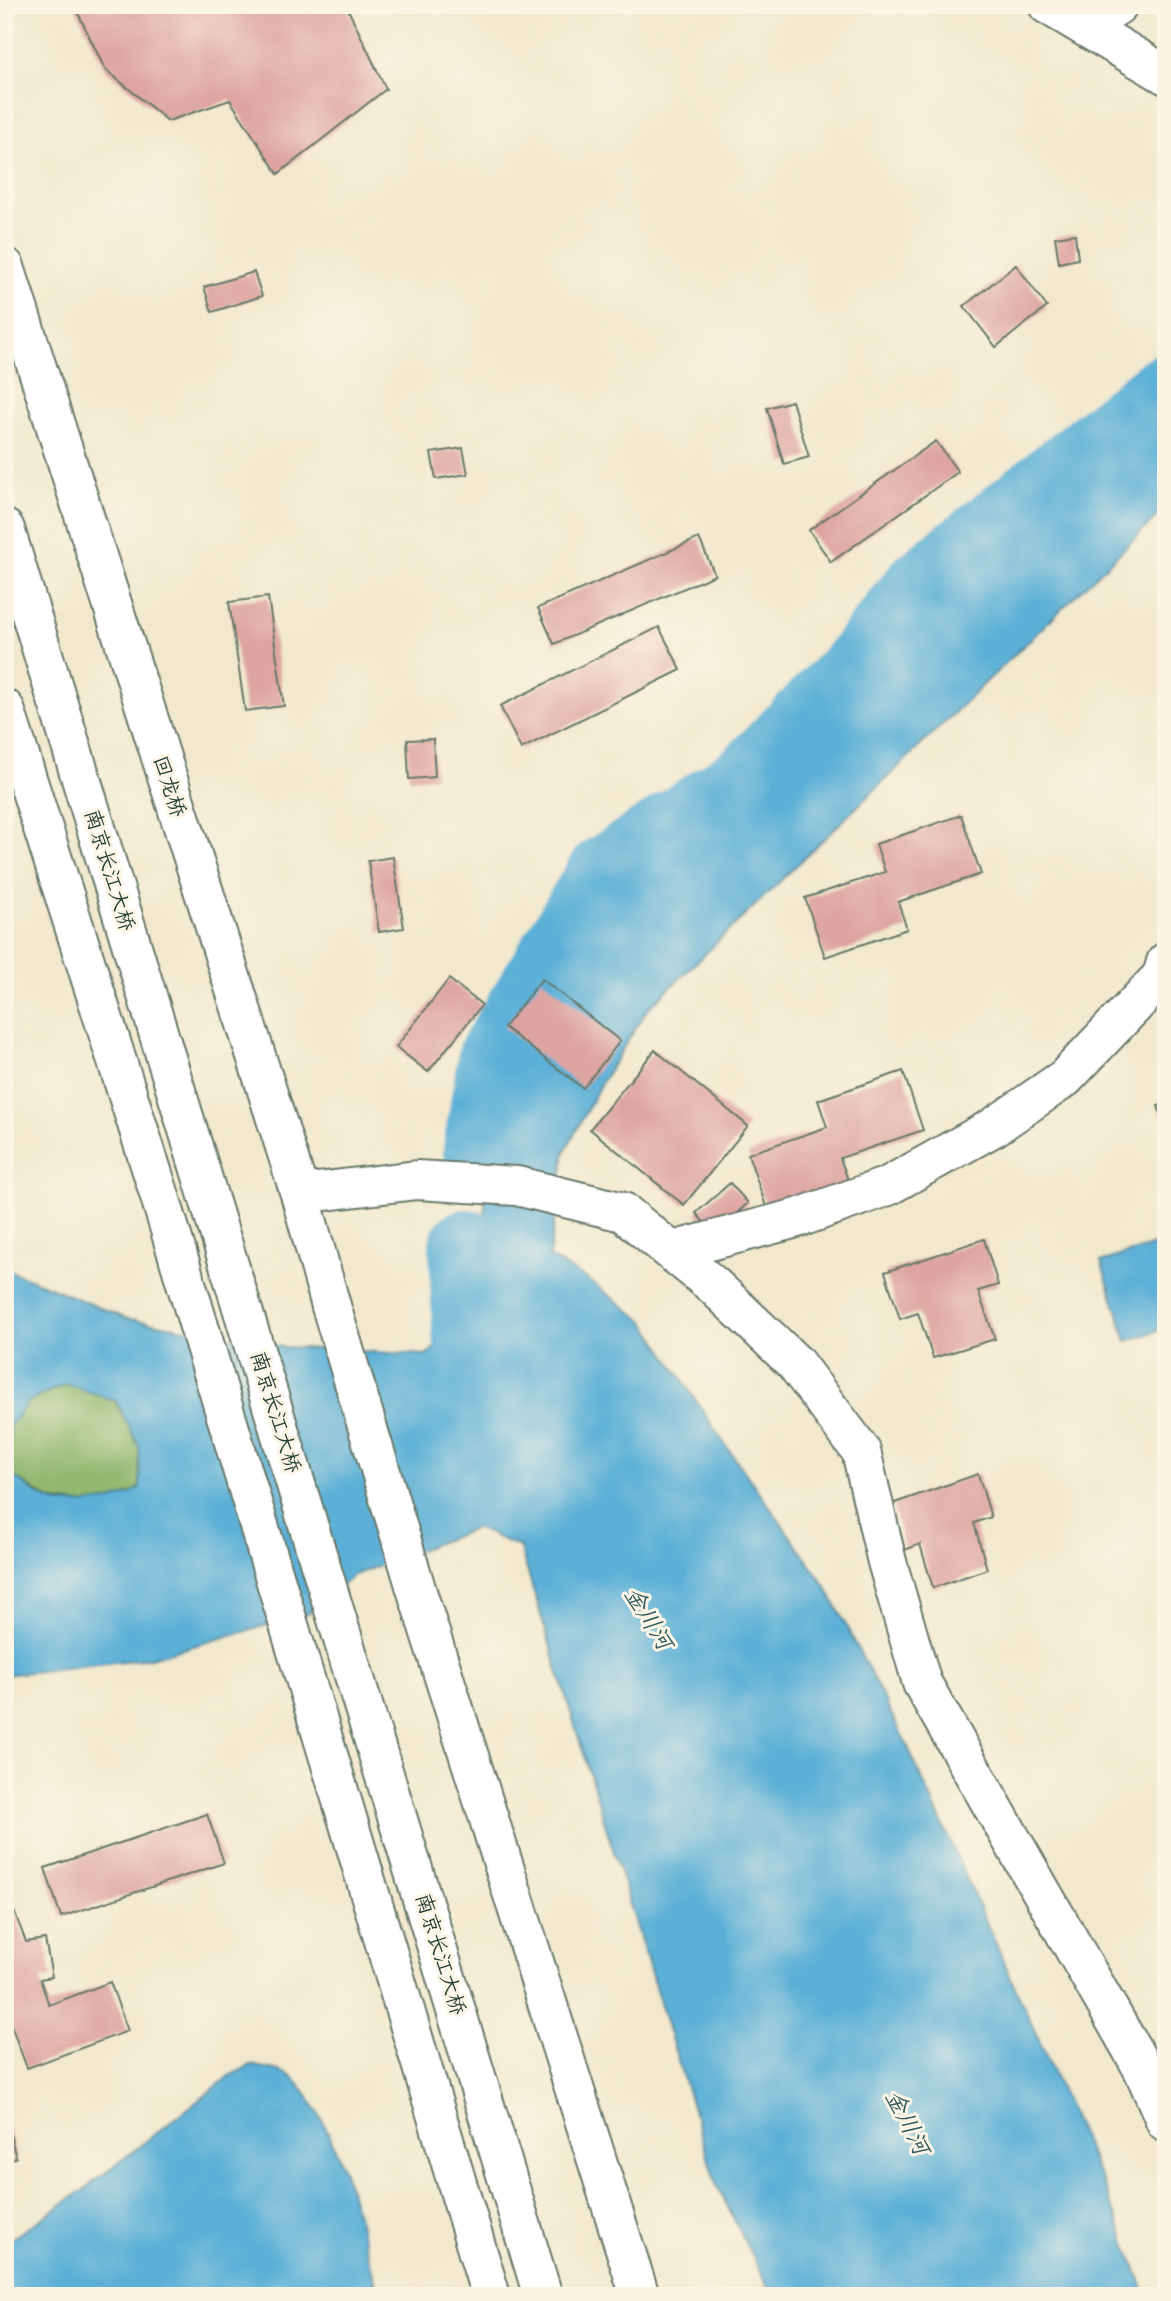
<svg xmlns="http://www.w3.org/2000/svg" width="1171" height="2301" font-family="'Architects Daughter','LXGW WenKai TC',sans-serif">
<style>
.forest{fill:#92b86e;stroke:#587a51;stroke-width:2}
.water{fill:#5bb0d7;stroke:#3d7686;stroke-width:2;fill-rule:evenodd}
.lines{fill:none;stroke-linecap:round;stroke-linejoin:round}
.river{stroke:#5bb0d7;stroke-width:74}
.building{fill:#dea4a1}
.minor-casing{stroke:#68796a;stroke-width:42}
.tertiary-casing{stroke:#68796a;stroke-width:42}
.primary-casing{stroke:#68796a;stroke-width:42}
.trunk-casing{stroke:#68796a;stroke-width:42}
.minor{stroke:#fff;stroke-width:38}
.tertiary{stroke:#fff;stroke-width:38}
.primary{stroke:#fff;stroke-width:38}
.trunk{stroke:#fff;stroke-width:38}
.labels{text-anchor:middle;stroke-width:6;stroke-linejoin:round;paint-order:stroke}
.street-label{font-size:21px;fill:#1f3d34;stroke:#fcf5e5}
.water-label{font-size:23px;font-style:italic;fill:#2e5a5d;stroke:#fcf5e5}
</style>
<rect width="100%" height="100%" fill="#fcf5e5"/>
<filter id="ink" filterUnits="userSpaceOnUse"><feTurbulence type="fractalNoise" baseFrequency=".0143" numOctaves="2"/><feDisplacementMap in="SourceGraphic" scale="14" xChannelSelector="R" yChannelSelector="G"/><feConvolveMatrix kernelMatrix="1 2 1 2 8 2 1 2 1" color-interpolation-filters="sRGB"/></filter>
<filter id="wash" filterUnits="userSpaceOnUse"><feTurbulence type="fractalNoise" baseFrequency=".00686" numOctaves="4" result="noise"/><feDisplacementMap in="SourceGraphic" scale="28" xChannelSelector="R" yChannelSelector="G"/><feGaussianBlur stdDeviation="1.57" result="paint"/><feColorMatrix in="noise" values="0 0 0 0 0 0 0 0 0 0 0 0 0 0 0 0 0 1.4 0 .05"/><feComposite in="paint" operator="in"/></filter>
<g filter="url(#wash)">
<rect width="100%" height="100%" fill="#f1e8cd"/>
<!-- forest -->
<path class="forest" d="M66,1384L115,1401L139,1446L140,1490L102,1507L50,1500L13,1476L9,1427L29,1401Z"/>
<!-- water -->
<path class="water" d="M1166,418V508L647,1010L601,1083L565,1152L549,1257L587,1279L645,1322L717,1433L827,1588L907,1745L1107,2193L1146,2296H772L715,2181L520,1547L476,1528L354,1575L308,1614L150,1658L5,1675V1269L125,1318L283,1347L428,1355L463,1315L477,1276L485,1209L486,1161L524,1031L562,958L627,883L882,665L1045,514ZM66,1384L116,1401L139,1446L140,1487C124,1502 70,1508 50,1500C37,1496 24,1483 13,1476L9,1427L29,1401Z
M1166,1241V1328L1127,1341L1101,1262Z
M251,2065C262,2068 284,2070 292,2077C341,2127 360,2230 379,2296H5V2243L82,2191L231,2075Z"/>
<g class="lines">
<!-- river -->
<path class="river" d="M480,1150L495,1056L604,873L748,779L857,668L921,586L1166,390
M466,1246L469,1331L486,1403"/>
</g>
<g id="blocks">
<!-- building -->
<path class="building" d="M74,5H346L386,89L278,174L230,100L168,121L105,69Z
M1075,234L1078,259L1059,263L1055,237Z
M1016,265L1047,307L996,347L964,306Z
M254,272L262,296L212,312L204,287Z
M792,401L809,457L784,464L767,408Z
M936,441L958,472L831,562L809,530Z
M463,448L468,474L436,479L431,453Z
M699,538L715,575L554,644L538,608Z
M268,597L284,706L245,711L229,602Z
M659,627L681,670L521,749L500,706Z
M433,739L435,777L409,779L407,740Z
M961,815L981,874L898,902L907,929L825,957L805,898L885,872L876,844Z
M393,857L404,928L379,932L368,861Z
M449,979L482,1005L428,1072L396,1047Z
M542,979L620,1041L583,1088L504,1027Z
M655,1050L748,1126L684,1205L590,1129Z
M903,1071L923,1130L840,1158L850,1185L768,1212L748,1154L827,1127L818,1100Z
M1166,1104V1127H1165L1158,1106Z
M730,1183L748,1203L714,1234L696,1213Z
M984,1239L998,1285L978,1291L995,1339L933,1358L918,1313L900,1319L885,1272Z
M978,1474L991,1517L974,1523L987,1569L933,1588L920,1544L905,1550L892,1504Z
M207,1814L224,1863L61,1917L45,1868Z
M5,1888L26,1942L45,1939L52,1977L40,1979L49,2005L110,1982L128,2031L27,2068L5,2009Z
M5,2114L16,2158L5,2160Z"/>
</g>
</g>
<g filter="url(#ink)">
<use href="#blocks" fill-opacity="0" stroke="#68796a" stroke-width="2"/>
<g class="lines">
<!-- minor casing -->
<g class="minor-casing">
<path id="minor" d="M5,267L300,1194L331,1306
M300,1194L417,1180L517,1186L623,1212L713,1285L795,1363L861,1451L887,1562L922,1683L1143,2069L1166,2122
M672,1251L801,1217L888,1186L994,1127L1065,1078L1162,976L1166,962"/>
</g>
<!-- tertiary casing -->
<g class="tertiary-casing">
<path id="tertiary" d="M1048,5L1166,75"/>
</g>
<!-- primary casing -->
<g class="primary-casing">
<path id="primary" d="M1084,26L1118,5"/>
</g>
<!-- trunk casing -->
<g class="trunk-casing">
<path id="trunk" d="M5,529L543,2296
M5,709L158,1190L491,2296
M331,1306L418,1595L640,2296"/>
</g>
<!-- minor -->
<use href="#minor" class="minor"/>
<!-- tertiary -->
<use href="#tertiary" class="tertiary"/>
<!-- primary -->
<use href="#primary" class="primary"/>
<!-- trunk -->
<use href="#trunk" class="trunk"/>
</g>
</g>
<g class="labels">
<!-- street labels -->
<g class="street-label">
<text transform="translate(170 786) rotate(72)" y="7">回龙桥</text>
<text transform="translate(110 870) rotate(73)" y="7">南京长江大桥</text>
<text transform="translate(276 1412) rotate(73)" y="7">南京长江大桥</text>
<text transform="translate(441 1954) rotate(73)" y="7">南京长江大桥</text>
</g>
<!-- water labels -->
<g class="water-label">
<text transform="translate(649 1618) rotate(58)" y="8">金川河</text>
<text transform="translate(908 2122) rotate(63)" y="8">金川河</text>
</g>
</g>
<!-- margin -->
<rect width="1171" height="2301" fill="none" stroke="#fcf5e5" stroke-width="28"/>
</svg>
